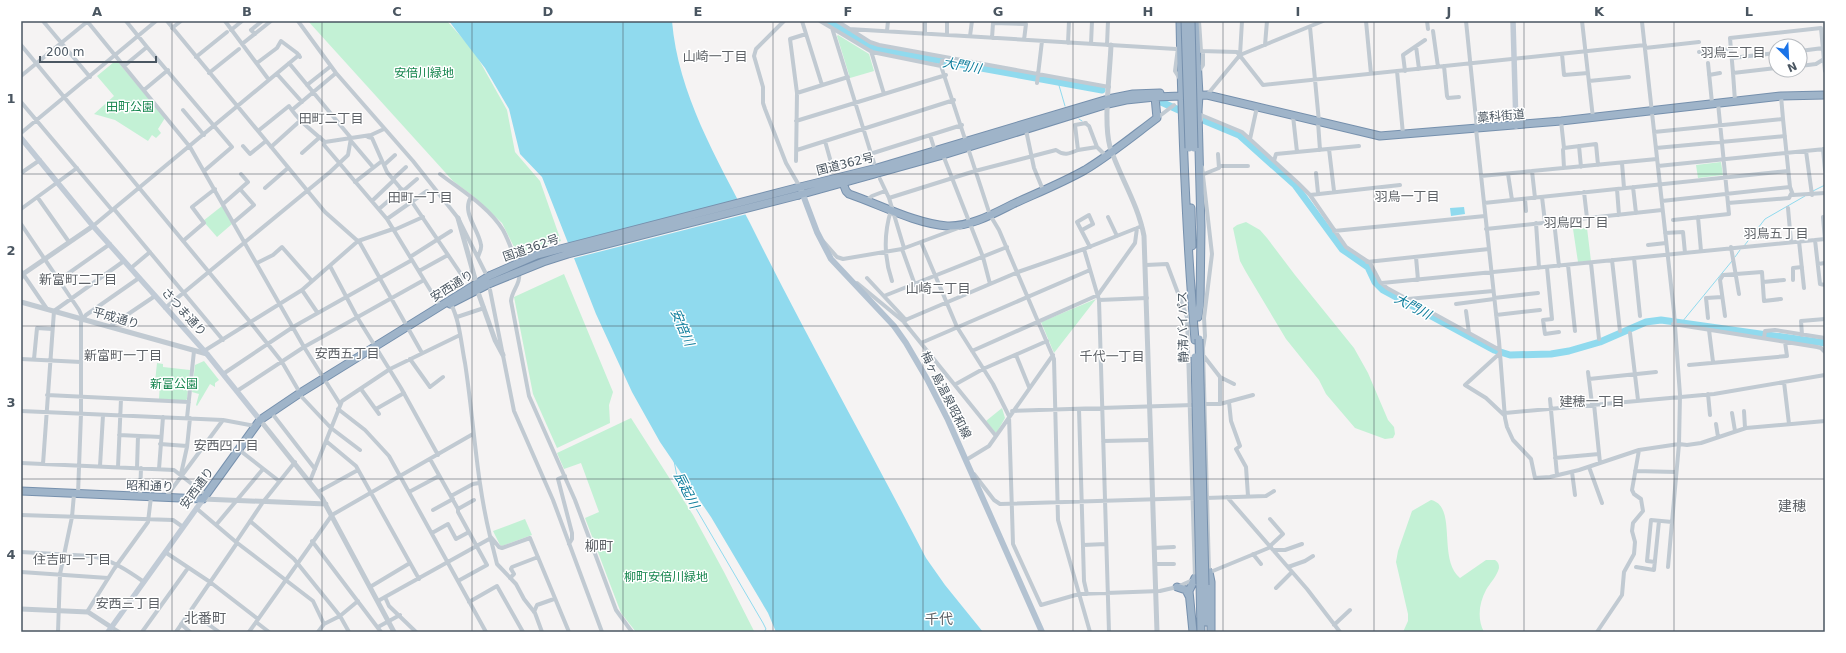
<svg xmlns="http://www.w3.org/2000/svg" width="1846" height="653" font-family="'DejaVu Sans','Noto Sans JP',sans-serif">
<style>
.green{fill:#c3f1d5}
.water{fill:#90daee}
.pier{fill:#f5f3f3}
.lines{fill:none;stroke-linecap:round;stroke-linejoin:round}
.stream{stroke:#90daee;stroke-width:1}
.river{stroke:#90daee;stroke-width:7}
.trunk-casing{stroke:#7690ad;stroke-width:9}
.minor{stroke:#c1cad2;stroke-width:4}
.tertiary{stroke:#c1cad2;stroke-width:5}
.secondary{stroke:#c1cbd6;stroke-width:5.5}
.primary{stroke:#b3c2d1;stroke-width:6}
.trunk{stroke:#9fb4c9;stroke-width:7}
.trunk-bridge-casing{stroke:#7690ad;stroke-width:9;stroke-linecap:butt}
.trunk-bridge{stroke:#9fb4c9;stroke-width:7}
.grid{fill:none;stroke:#4a5661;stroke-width:1;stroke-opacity:0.55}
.labels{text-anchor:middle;stroke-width:3;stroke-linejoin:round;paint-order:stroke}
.park-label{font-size:12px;fill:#17864f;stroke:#fff}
.street-label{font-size:12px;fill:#4a5661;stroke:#fff}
.neighbourhood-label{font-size:13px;fill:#5f6368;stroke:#fff}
.water-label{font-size:13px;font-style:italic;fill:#0c7c9b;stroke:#fff}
.quarter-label{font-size:14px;fill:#5f6368;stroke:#fff}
.neatline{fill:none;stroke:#4a5661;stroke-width:1.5}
.grid-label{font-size:13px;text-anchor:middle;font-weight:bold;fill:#4a5661}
</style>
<rect width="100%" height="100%" fill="#f5f3f3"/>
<!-- green -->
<path class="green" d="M308,21H447L474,51L507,110L515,152L540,181L561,241L517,253L502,223L473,196L453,181Z
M838,35L869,54L874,71L850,78L837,36Z
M114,62H118L165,118L158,129L161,133L156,138L152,135L148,141L115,120L94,114L114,96L97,76Z
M1721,162L1723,175L1698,178L1696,165Z
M222,206L232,224L217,237L203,221Z
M1246,222L1260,230L1267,238L1295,275L1354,348L1368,373L1388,420L1394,427L1395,434L1393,438L1385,439L1355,428L1326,394L1319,380L1286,339L1246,272L1240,261L1233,228L1237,225Z
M1587,228L1591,261L1578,262L1573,229Z
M564,274L613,392L609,405L610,423L557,448L533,394L514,297Z
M1096,299L1054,353L1041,322Z
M204,361L219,380L215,383V387L210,384L197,406L196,405L199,394L192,392L195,365Z
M157,363L163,364V367L190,370L187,399L185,401L159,399L160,383L155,382Z
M1002,408L1005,418L997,432H995L986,421Z
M631,418L693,515L724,572L754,631L636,632L621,613L585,518L599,512L581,463L564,469L557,453Z
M1431,500C1458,506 1437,559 1460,578L1486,560H1495C1498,562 1499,564 1499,568C1497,576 1490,583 1486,590C1479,603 1477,619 1484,632H1403L1408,621V614L1396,562L1398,551L1412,511Z
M525,519L532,535L502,546L500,545L493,531Z"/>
<!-- water -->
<path class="water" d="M449,21H672C678,94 717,159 750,223C806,336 868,446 926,558L945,585L983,632H776L768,613L711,517L660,442L632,392L596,314L542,177L520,154L509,109L485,68Z
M1464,207L1465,214L1451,216L1450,208Z"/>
<!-- pier -->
<path class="pier" d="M740,199L747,214L571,259L565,244Z"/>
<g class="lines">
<!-- stream -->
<path class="stream" d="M1058,82L1065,106
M1079,119L1082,121
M1813,191L1825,185
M1744,246L1765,219L1805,196
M1735,257L1740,250
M1682,322L1732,261
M674,461L677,476L763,623L766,629L764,632"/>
<!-- river -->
<path class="river" d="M828,21L876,49L1102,90
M1161,102L1181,111
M1203,120L1239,135L1295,185L1342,249L1368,267L1375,282L1383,290L1494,350L1510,355L1551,354L1569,351L1600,342L1646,322L1661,320L1825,343"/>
<!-- trunk casing -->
<g class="trunk-casing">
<path id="trunk" d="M1180,21C1182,127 1186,234 1195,340
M1195,21L1199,95L1198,111L1201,227L1200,304L1198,317
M843,183L846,191L849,194C881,205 914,223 947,226C970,227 993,214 1013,204C1037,193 1062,183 1085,170C1110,155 1133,136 1157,118L1155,97
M796,188L877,168L1108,99L1133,94L1160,93
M799,195L943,155L1108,104L1126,100L1155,97L1207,95L1380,136L1561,121L1781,96L1825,95
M1191,208L1192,246
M450,304L491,283
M21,491L203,499L260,420L300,393L489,276
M1209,572L1211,582V632
M1200,584L1201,632
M1205,585L1206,622
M1177,587L1186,590L1189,596
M1193,632L1189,591L1195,578"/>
</g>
<!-- minor -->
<path class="minor" d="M43,21L90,77
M87,21L190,147L304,347L340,404
M126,21L147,47
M167,21L325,212L360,243L422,353
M225,21L269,80
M298,21L336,73L413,161L458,218L485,272
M784,21L756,49L754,56L763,87V103L765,109L786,163L800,187
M802,21L822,85
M820,21L832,28L874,163
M837,21L870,42L879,45L1109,87
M1199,21L1201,51L1237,52L1263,85L1645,45
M1366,21L1371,74
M1427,21L1428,29
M1466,21L1477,129
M1582,21L1593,118
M1642,22L1674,312L1680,395L1679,444L1668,567
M1310,27L1319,122
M172,28L181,21
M832,28L872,52L941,66
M849,29L1176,49
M231,30L242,21
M887,31L888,21
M1433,31L1438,67
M255,34L251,30L262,21
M925,34V21
M947,34V21
M970,36L972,21
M992,38L993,23L1026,24L1024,40
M1068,43L1069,21
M242,44L271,21
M1091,44L1092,21
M21,45L251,323L282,362L300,393
M1107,45L1108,21
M1265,45L1267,21
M1416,46L1419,69
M1178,48L1175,71L1180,79
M1645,48L1699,42
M871,51L884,94
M1800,51L1823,48
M1699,52L1731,49
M1562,54L1564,75L1588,73
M1240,55L1242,21
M196,57L227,32
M943,57L941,66L990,215L999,230L1054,359L1058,520L1090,632
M1732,58L1776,53
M257,63L277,48L281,41L297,53L300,57
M1708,63L1712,103
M124,66L147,47L232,147L204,171
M1444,66L1447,96L1448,98L1459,97
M1800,66L1816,64L1824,59
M1776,68L1733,73L1730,38L1821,28L1825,71
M1397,71L1403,134
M1405,71L1403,55L1425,40
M1198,72L1203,65V51
M209,73L239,49
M1733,73L1735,101
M277,74L302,102
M1709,75L1720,73
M21,76L88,21
M1589,81L1629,77
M1037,83L1042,41
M307,85L331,66
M144,90L168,70
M797,93L848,77
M1207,95L1240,55L1323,21
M1781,96L1783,119
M21,102L112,210
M183,110L204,135
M292,110L336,73
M1293,116L1297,152
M1157,118L1174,105
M1201,120V115L1242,132L1298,183L1310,195L1346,247L1370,263L1380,282L1387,288L1498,349
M796,121L946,75
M1561,121L1564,148
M1318,122L1320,150
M1085,123L1089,126L1097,147L1106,156
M1476,129L1499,341L1505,418L1507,427L1513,440L1531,459L1535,478L1550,477L1579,470L1639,450L1679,444L1687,445L1701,443L1746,428L1825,421
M1026,130L1034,168L1043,190
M258,131L289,106C298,120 312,131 325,142L351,138L289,63
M1654,132L1783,119L1790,187L1662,201
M21,133L156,21
M930,135L935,151
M368,137L372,138L387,172L412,202L463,277
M1250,139L1257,107
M351,141L373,167
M825,141L832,166L962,125
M325,142L324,145L387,219L440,306
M243,146L250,154L266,141
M1579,146L1581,167
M271,147L302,119
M1656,148L1785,136
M1329,149L1334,191
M1823,149L1825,170
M797,150L954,100
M1078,150L1097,147
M1806,151L1812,195
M302,153L320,137
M943,155L983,257L990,284
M796,161L797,93L790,39L806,34
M1274,161L1276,154L1359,146
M1622,163L1624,188
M384,165L395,155
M1220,166H1248
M1658,166L1825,149
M1202,167L1212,254L1204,318L1205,336L1203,348L1209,572
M1564,168L1563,150L1564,148L1596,144L1598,165
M821,170L832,166
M1532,171L1535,198
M21,173L40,160
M1316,173L1318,193
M440,174C462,191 488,206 503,230C509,241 513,253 517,265
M1204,174L1219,168L1218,154
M1508,174L1512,200
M1481,176L1657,159
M393,179L406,167
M880,179L889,198L904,248
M355,182L382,161
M1633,187L1636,213
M1790,187L1793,195L1825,193
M265,188L288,168
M1617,189L1619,215
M403,191L417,179
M1584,192L1587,218
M1310,195L1400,185
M471,197C461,212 479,230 481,245C482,249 479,253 478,257
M1542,197L1545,222
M38,198L69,242
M889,198L975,171L1056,150C1064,156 1069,154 1078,150L1075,125L1086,123
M1525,199L1526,211
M867,200L872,196L885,191
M372,201L394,180
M1484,203L1788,171
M1728,203L1789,198L1791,194
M223,204L248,182L241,174
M1788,208L1791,242
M21,209L77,168
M114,209L223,340
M379,209L402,189
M891,210C884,233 884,258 892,281
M1108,217L1117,236
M1698,217L1701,251
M1823,217L1825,240
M387,219L427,191
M1673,220L1729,214L1718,103
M1554,221L1559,266
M234,222L254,205L240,189
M1536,223L1539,268
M21,224L79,310L83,319
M93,226L299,55
M1486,229L1662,210
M394,230L423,217
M1082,230L1093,224L1089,215L1077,222L1090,247
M1334,231L1485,216
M1665,233L1683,232L1685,253
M1815,240L1820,284L1825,285
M183,241L204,223L192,207L215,189
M823,241L837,257L843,259L902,249L961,227
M1799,241L1804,288
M921,242L957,327L993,384L1009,416L1013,544L1041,605L1079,594L1160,591L1177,587L1195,579
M1648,245L1666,243
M1731,247L1739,294
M902,249L915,285
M1084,249L1099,300L1109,632
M410,257L451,231
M1416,257L1418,280
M1634,258L1640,316
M1612,260L1620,331
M1367,262L1489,249
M257,263L273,255L282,247L312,281
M1591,263L1599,339
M1818,264L1825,263
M1146,265L1167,264L1187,317L1195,578
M1568,265L1575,331
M330,266L357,317L401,388L438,455
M1547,267L1552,319L1543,320L1545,334L1559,332
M131,268L150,252
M21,271L47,309
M419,271L448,255
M519,271C521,285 512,289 511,301L529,396L575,500L616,610L632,632
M867,278L906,320
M59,280L110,244
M1793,280V268L1802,267
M1763,282L1784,280
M857,283L903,321L996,436
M1382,283L1825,239
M302,290L317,312
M490,290L514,411L553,500L602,632
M434,296L473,271
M884,296L1007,247
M1494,298L1538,293
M1408,299L1493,291
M1099,300L1147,298
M451,304C460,322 461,343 465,363C474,421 476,479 490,536
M1456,304L1494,299
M165,308L330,172L348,155L351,138L371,135L384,129
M1466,311L1469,333
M1496,315L1540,310
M1725,316L1720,280L1723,275L1762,272L1764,301L1781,299
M457,317L484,308
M1708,318L1706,298L1722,297
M903,321L1018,272L1084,249L1142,226
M1673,324L1817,347L1821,348L1825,352
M109,327L155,296
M1709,330L1713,362
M1630,333L1638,400
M1802,335L1801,321L1825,319
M1764,338L1765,331L1775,330L1825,338
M921,343L1090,270
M204,351L302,290L358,241L393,229
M972,351L1098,295L1135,243L1137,228
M1499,354L1465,385L1486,398L1504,415
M1016,355L1029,387
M1203,355L1220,377L1234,384
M21,359L81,362
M34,359L37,328L52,329
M410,359L430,387L443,377
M1689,365L1787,356L1785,342
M1588,372L1592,404
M223,374L293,327L412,260
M1220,377V404
M1589,379L1656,372
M1784,382L1789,424
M956,384L983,369L1047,341
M361,389L379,414
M237,391L304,347L424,280
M299,394L331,428L360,450
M1708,394L1710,415
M47,395L189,402
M1550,399L1557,475
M1229,402L1231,421L1240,446L1236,449L1246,467L1248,496
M1204,404H1220L1253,395
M1594,404L1600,463
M338,409L365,430L389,456L486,632
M376,409L404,393
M1079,409L1084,581L1087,594
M21,411L223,420L255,426
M1012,411L1193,405
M1744,411L1745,428
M271,412L315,469
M1505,413L1714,394L1825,375
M1732,413L1735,431
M187,418L194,351
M1716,424L1718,437
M119,435L161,437
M326,441L356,466L419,579
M1103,441L1150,440
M160,444L187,446
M238,449L279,481
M1555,458L1599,454
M430,459L458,509V512L487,565L458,581
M966,460L989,446L1053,355
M21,463L174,470L206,495
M43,464L54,311L124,261
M100,466L103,415
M118,467L121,399
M1589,467L1602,503
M137,468L138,436
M159,469L163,417
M1635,471L1676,472
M1572,472L1575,495
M181,474L187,447L190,418
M974,474L994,500L1000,504L1195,498
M565,476L558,479L572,533V539L569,544
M310,481L342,401L390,369L460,335
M318,492L358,470
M409,492L439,476
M78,494L81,414V322L86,315L139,278
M140,496L141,468
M451,496L473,484L479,483
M166,497L223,420
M1227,497L1307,589L1340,632
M1206,498L1266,496L1274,491
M196,508L236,542L313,601L324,624L318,632
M458,509L474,500
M433,510L453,499
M21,515L173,520L183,527
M250,521L294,559L340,616L349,632
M216,525L263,469
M432,533L448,524L456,539L469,532
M312,541L381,632
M236,542L263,502L295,462
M1083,545L1106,544
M1270,546L1283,534L1270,519
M1154,548L1174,547
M1273,550H1285L1302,544
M21,552L91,556C112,560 127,570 144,582
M165,552L210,582L258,619
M1253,554L1261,564
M1655,562L1647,561L1651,520L1672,522
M1155,564H1174
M1288,567L1305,561L1313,556
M1636,567L1654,570L1659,521
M21,572L108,578
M1208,573L1271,547
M510,578L514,574L511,569L512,567L538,557
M370,587L410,563
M1276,588L1292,572
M385,597L491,538
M378,601L385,597L389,606L416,632
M469,602L497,586L523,632
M190,611L219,632
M87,612L114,569L148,522L151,497
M534,612L537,605L554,599
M256,622L269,632
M181,624L190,632
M324,624L340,616L358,601
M1334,625L1350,610
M111,627L119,632
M378,627L400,615
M58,632L60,574L72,517L74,494
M142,632L188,568
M176,632L237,543
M249,632L332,515L473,434
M542,632L535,613L524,599L516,584L497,564L490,536L499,547L502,548L530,538L569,632
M1597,632L1622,595L1624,572L1634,554L1635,542L1632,531L1633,523L1643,511L1641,499L1634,494L1632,490L1639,450"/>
<!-- tertiary -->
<path class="tertiary" d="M1111,45C1110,73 1103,122 1110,147C1120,177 1138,204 1144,236L1157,632
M458,218L475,279
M21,278L23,274L93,226
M479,295L495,340L503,355
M21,302L207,354
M260,420L322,498L394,632
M203,499L326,504
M21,609L88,612L111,627"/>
<!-- secondary -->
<path class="secondary" d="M1513,21L1516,126
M21,138L93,226L207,354L260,420L258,422
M108,632L204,498"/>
<!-- primary -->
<path class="primary" d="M800,187L817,232L831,259L894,326L906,343L927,379L948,420L1042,632"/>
<!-- trunk -->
<use href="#trunk" class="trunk"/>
<!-- trunk-bridge casing -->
<g class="trunk-bridge-casing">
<path id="trunk-bridge" d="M1185,21L1189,148
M1191,21L1194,148
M489,276L537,255L796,188
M491,283L543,262L568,254L799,195
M1199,339L1205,585
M1195,357L1200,584"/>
</g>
<!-- trunk-bridge -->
<use href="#trunk-bridge" class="trunk-bridge"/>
</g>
<!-- grid -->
<path class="grid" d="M172,21V632M322,21V632M472,21V632M623,21V632M773,21V632M923,21V632M1073,21V632M1223,21V632M1374,21V632M1524,21V632M1674,21V632M21,174H1825M21,326H1825M21,479H1825"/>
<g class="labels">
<!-- park labels -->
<g class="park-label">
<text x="424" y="77">安倍川緑地</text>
<text x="130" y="111">田町公園</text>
<text x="174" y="388">新富公園</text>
<text x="666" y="581">柳町安倍川緑地</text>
</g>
<!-- street labels -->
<g class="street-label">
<text transform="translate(1501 116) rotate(-5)" y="4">藁科街道</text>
<text transform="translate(845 164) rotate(-14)" y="4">国道362号</text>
<text transform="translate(531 248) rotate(-19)" y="4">国道362号</text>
<text transform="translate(452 286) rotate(-32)" y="4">安西通り</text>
<text transform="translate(184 312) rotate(48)" y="4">さつま通り</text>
<text transform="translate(116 318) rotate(16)" y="4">平成通り</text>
<text transform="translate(1183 327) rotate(-91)" y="4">静清バイパス</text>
<text transform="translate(946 395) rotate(63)" y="4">梅ヶ島温泉昭和線</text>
<text transform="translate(150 486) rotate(2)" y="4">昭和通り</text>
<text transform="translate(197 488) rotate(-54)" y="4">安西通り</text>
</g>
<!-- neighbourhood labels -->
<g class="neighbourhood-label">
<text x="1733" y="57">羽鳥三丁目</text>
<text x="715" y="61">山崎一丁目</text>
<text x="331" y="123">田町二丁目</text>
<text x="1407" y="201">羽鳥一丁目</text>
<text x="420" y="202">田町一丁目</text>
<text x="1576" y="227">羽鳥四丁目</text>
<text x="1776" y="238">羽鳥五丁目</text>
<text x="78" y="284">新富町二丁目</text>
<text x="938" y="293">山崎二丁目</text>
<text x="347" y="358">安西五丁目</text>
<text x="123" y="360">新富町一丁目</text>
<text x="1112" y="361">千代一丁目</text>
<text x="1592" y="406">建穂一丁目</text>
<text x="226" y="450">安西四丁目</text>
<text x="72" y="564">住吉町一丁目</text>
<text x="128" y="608">安西三丁目</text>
</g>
<!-- water labels -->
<g class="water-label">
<text transform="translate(962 65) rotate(10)" y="5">大門川</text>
<text transform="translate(1413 306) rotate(28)" y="5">大門川</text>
<text transform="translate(683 327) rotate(67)" y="5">安倍川</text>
<text transform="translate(687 490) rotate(63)" y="5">辰起川</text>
</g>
<!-- quarter labels -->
<g class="quarter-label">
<text x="1792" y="511">建穂</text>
<text x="599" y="551">柳町</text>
<text x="205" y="623">北番町</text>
<text x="939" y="624">千代</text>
</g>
</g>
<!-- border -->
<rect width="1846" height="653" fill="none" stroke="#ffffff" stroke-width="44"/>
<!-- north arrow -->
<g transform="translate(1788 58) rotate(156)"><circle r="19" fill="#ffffff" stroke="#b7bbc0"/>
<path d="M0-3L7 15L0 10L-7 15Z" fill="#1a73e8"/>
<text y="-6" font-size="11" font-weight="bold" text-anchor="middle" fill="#4a5661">N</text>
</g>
<!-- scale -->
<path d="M40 56v6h116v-6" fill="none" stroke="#4a5661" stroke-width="2"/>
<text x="46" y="56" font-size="12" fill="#4a5661" stroke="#ffffff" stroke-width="3" paint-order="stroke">200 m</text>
<rect x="22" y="22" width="1802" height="609" class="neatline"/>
<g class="grid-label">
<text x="97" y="16">A</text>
<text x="247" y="16">B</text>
<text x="397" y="16">C</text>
<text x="548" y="16">D</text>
<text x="698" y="16">E</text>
<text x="848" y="16">F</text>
<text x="998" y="16">G</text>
<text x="1148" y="16">H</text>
<text x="1298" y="16">I</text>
<text x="1449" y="16">J</text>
<text x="1599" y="16">K</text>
<text x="1749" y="16">L</text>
<text x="11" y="103">1</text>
<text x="11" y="255">2</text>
<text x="11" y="407">3</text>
<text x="11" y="559">4</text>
</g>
</svg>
